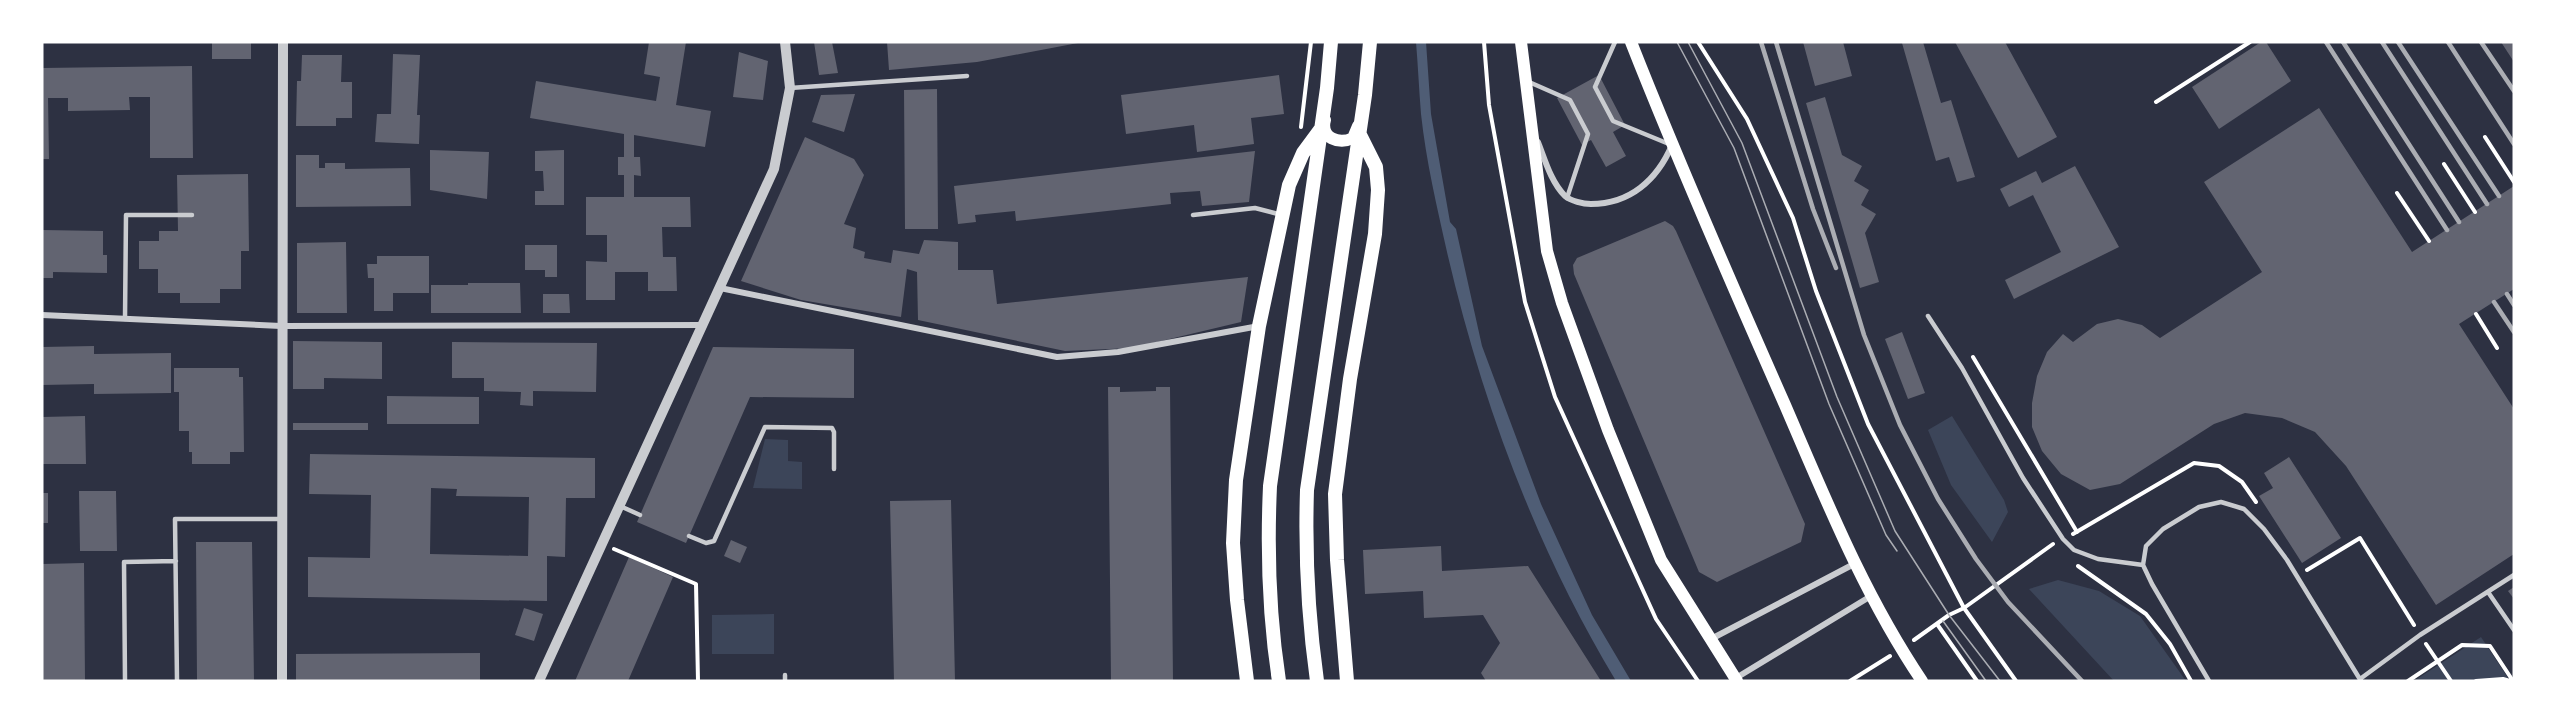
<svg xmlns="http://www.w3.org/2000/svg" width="2556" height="723" font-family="Overpass,sans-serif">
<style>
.green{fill:#3c4559}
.water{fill:#4f5d75}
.building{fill:#626471;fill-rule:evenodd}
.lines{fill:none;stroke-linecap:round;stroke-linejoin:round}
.path{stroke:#fff;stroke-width:4}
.service{stroke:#caccd0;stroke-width:4.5}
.minor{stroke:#caccd0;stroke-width:6}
.tertiary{stroke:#caccd0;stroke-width:10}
.secondary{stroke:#fff;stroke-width:12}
.primary{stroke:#fff;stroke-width:14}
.tram{stroke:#abadb3;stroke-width:1.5}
.rail{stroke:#abadb3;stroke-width:4.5}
</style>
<rect width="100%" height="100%" fill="#2d3142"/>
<!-- green -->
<path class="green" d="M1952,416L2004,500L2008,512L1992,542L1951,485L1928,430Z
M765,439L788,440V461L802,462V489L753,488Z
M2058,580L2099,591L2140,616L2186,681H2114L2029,589Z
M774,614V654H712V615Z
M2481,637L2510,681H2414Z"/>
<!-- water -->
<path class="water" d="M1416,42H1426L1431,114L1450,222L1456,229L1482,346L1541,504L1592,615L1631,681H1616C1536,548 1482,403 1447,252C1437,207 1426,161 1421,114C1419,90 1418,66 1416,42Z"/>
<!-- building -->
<path class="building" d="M212,42H251V59H212Z
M649,42H686L676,105L711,111L705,147L634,135V157H640L641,176L634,175V197H690L691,227H662L663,257H676L677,291H648V272H615V300H586V261L607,262V235H586V197H624V175H618V157H624V134L530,118L536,81L656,101L660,77L644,74Z
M814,42H832L838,73L819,75Z
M887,42H1078V43L977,62L889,70Z
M1803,42H1843L1852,76L1815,86Z
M1923,42L1941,103L1951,100L1975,177L1957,182L1949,157L1936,161L1902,43Z
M1955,42H2005L2057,137L2018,158Z
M2261,42H2266L2291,81L2219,129L2192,87Z
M2501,42H2514V62Z
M739,52L768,61L763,100L733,97Z
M393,54L420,55L417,115H420L419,144L375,142L377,114H391Z
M302,55H342L341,82H352V118H336V126H296L297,81H301Z
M192,66L193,158H150V97H129L130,110L68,111V98H48L49,159H42V68Z
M1279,75L1284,114L1251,118L1254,144L1197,152L1194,125L1126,134L1121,95Z
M1599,75L1625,125L1613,132L1626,156L1606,167L1591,140L1582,145L1557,98Z
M937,89L938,229H905L904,90Z
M855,94L844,132L812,122L821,95Z
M1825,97L1842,155L1862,166L1854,181L1869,190L1861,205L1876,214L1865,233L1879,282L1860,288L1806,103Z
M2319,108L2412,252L2514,186V289L2459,324L2514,409V554L2436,605L2346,466L2315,432L2282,418L2245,413L2214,424L2120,484L2090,490L2061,474L2042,451L2032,427V403L2037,376L2047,352L2063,334L2073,342L2097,324L2118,319L2142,325L2160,338L2262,272L2204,182Z
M805,137L854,159L864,175L844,224L856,228L853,248L865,252L864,258L891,263L893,250L919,254L924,240L958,242V270H993L997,304L1248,277L1241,322L1132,348L1065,351L918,320L917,272L907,269L901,317L801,300L741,281Z
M430,150L489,152L487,199L430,190Z
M564,150V205H535V191H544L543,171H535V151Z
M1255,151L1249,202L1202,206L1200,191L1170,193L1171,204L1016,221L1015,211L975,215L976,222L958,224L954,186Z
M296,155H319V168H325V163H345V169L410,168L411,206L296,207Z
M2075,166L2119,247L2014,299L2005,280L2061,252L2033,195L2009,207L2000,189L2036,171L2042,183Z
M248,174L249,251H241V289H220V303H180V293H158V269H139V241H159V231H178L177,175Z
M1665,221L1673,226L1676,231L1805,524L1801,542L1717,582L1699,572L1574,274L1573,265L1577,258Z
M42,230L103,231V255H107V273L53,272V278H42Z
M346,242L347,313H297V243Z
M525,245H557V277H545V270H525Z
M377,256H429V293H393V311H374V278H368L367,264H377Z
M468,283H520L521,313H431V285H468Z
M543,294H569L570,313H543Z
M1902,332L1925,393L1908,399L1885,339Z
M293,341L382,342V379L324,378V389H293Z
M452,342L597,343L596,392L533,391V406L520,405L521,392L484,391V378H452Z
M94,346V354L171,353V393L94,394V384L42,385V347Z
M713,347L854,349V398L750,397L686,543L637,522Z
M174,368H239V377H243L244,452H230V464H192V452H189V431H179V392H174Z
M1108,387H1120V392L1156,391V387H1170L1173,681H1111Z
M387,396L479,397V424H387Z
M85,416L86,464H42V417Z
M293,423H368V430H293Z
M310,454L595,458V498H566L565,557L547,556V601L308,597V557L370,558L371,495L309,494ZM431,488L457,489L456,496L529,497L528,556L430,554Z
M2289,457L2341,538L2302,563L2259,496L2273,488L2264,473Z
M79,491H116L117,551H80Z
M42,493H48V523H42Z
M951,500L955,681H894L890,501Z
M731,540L747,547L740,563L724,556Z
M196,542H252L254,681H197Z
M1441,546L1442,571L1528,566L1601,681H1486L1481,673L1500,643L1483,615L1424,618L1423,591L1365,594L1363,550Z
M629,557L673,577L628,681H575Z
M84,563L85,681H42V564Z
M2514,587V599L2508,591Z
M524,608L543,614L534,641L515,635Z
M480,653V681H296V654Z"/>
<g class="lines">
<!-- path -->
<path class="path" d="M1484,42L1489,105L1525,302L1555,397L1656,619L1698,681
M1698,42L1747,119L1793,218L1816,291L1868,424L1964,608L2016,681
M2156,102L2250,42
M1301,127L1311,42
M2485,137L2514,182
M2444,164L2475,212
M2397,193L2429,241
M2476,314L2497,348
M1973,357L2077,532
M2073,534L2194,463L2219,466L2242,482L2256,502
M614,549L696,584L698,681
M2078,566L2146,614L2170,644L2191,681
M2307,570L2360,538L2414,625
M1937,624L1977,681
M1914,640L1949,615L1964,608L2053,544
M2426,644L2451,681
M1850,681L1890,656
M2408,681L2462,645L2490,646L2513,681
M2476,681L2503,679L2510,681"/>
<!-- service -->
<path class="service" d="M1615,42L1595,87L1613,121L1669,144
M1529,82L1570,100L1588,134L1567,198
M790,88L967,76
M1193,215L1255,208L1282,215
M1928,316L1962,368L2023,478L2063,539L2074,550L2098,559L2143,565
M125,319L126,215H192
M620,506L640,515
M689,536L706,543L714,541L765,427L832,428L834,432V469
M2488,592L2514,630
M785,675V681
M2360,679L2420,635L2514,575
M125,681L124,562L176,561
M177,681L175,519H281
M2209,681L2152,584L2143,565L2146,546L2163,529L2199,507L2221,502L2244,509L2264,529L2287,560L2361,681"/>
<!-- minor -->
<path class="minor" d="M1538,142C1545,160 1551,182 1565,196C1571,201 1583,204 1591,204C1630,204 1657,180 1672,145
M720,288L1057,357L1118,352L1259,326
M42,315L281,326L704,325
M1711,639L1854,564
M1736,678L1871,596"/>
<!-- tertiary -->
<path class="tertiary" d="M282,681L283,42
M539,681L774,169L790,88L785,42"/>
<!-- secondary -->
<path class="secondary" d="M1521,42L1547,251L1562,303L1608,430L1661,560L1737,681
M1631,42C1679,164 1732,285 1785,405C1826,500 1864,595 1922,681
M1325,120C1320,138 1339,145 1353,138L1358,126"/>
<!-- primary -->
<path class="primary" d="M1247,681L1237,600L1233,543L1236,480L1259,326L1289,185L1303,153L1320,130
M1279,681C1269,616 1267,552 1270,486L1327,88L1331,42
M1317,681C1308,617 1305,554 1307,490L1365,95L1370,42
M1347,681L1337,560L1335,494L1350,379L1375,234L1378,190L1376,167L1359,133"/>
<!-- tram -->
<path class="tram" d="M1677,42L1734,148L1829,404L1886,535L1897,551
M1688,42L1742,143L1837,397L1895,531L1949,615L2000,681
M1943,621L1986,681"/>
<!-- rail -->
<path class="rail" d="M1761,42L1813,209L1836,268
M1776,42L1864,335L1900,425L1938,499L1976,559L2008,602L2082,681
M2326,42L2447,230
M2343,42L2459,222
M2382,42L2487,204
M2398,42L2499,196
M2448,42L2514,144
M2481,42L2514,91
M2507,294L2514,305
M2494,302L2514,332"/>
</g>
<!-- border -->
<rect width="2556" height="723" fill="none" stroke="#ffffff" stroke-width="87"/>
</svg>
